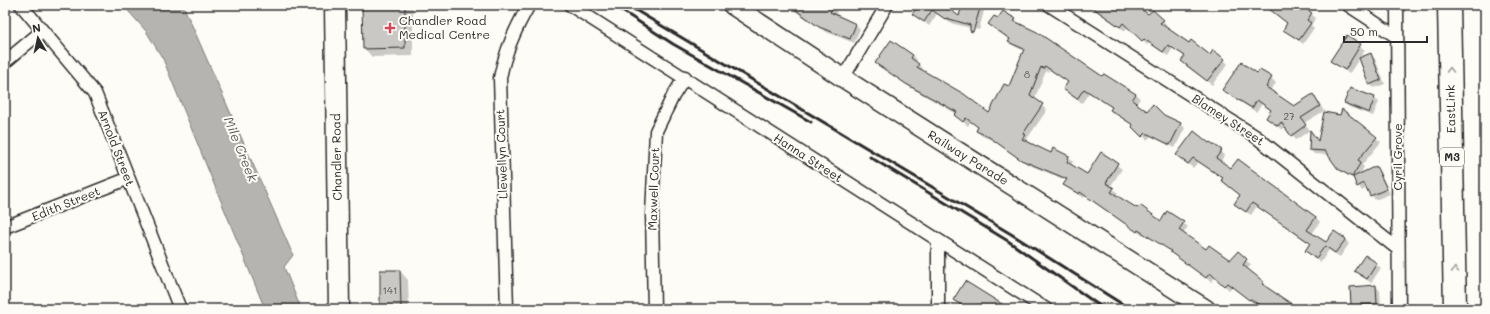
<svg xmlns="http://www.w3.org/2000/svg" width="1490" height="314" font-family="Mali,sans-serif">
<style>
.water{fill:#b5b4b1;stroke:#7e7d7b}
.shadow{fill:#0003}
.building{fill:#c9c8c4;stroke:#2b2b2b}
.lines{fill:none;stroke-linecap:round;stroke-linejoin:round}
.street-casing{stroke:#2b2b2b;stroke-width:15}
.secondary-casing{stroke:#2b2b2b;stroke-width:21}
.primary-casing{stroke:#2b2b2b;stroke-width:23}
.highway-casing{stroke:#2b2b2b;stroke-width:25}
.street{stroke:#fdfcf7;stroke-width:12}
.secondary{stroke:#fdfcf7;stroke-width:18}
.primary{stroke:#fdfcf7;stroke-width:20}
.highway{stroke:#fdfcf7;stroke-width:22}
.rail{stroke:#2b2b2b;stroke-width:3}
.oneway{stroke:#9e9e9b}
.poi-dot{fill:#d1495b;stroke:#fdfcf7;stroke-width:1.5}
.labels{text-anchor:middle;stroke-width:4;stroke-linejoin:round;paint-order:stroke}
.number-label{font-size:10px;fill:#525251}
.shield{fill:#fdfcf7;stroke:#6a6a68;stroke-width:1}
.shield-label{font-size:11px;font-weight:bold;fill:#2b2b2b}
.poi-label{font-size:12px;fill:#2b2b2b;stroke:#fdfcf7;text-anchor:start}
.street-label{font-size:12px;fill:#2b2b2b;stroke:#fdfcf7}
.water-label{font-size:13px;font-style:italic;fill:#5b5b5a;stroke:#fdfcf7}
</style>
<rect width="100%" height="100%" fill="#fdfcf7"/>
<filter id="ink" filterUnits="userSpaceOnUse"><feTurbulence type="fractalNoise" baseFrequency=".025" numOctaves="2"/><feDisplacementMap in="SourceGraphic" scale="8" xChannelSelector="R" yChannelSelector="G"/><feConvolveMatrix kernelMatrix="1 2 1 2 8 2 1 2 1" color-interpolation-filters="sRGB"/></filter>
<g filter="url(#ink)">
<!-- water -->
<path class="water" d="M123,5H183L293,255L284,267L301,309H265L163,59L146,31Z"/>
<!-- shadow -->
<path class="shadow" d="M363,5H413V56L372,57L364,48Z
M786,5H829L837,12L835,15L856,25L860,29L854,43L824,31Z
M921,5H948L946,8L959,18L963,5H981L984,11L979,30L950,23L937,14L929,26L914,14Z
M1087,5H1133L1149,16L1153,11L1167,25L1165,27L1210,56L1224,60L1228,64L1212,85L1186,66L1182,61L1186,57L1173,48L1168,56L1149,43L1147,45L1128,26L1125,31Z
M1257,5H1294L1311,14L1316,18L1311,25L1314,28L1303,44L1284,30L1288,24L1267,7L1264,10Z
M998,20H1015L1102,78L1136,94L1140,99L1136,104L1148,112L1164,115L1181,124L1185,128L1175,148L1151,136L1147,140L1134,126L1116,114L1111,110L1113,108L1089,93L1082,103L1069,94L1064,89L1069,82L1050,70L1048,72L1046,71L1034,100L1047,110L1027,139L1029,141L1028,143L1052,154L1054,150L1069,157L1073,161L1071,166L1087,175L1102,154L1122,169L1110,187L1118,193L1116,196L1161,222L1183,223L1188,227L1183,234L1207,250L1231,261L1238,253L1251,265L1247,269L1260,289L1264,283L1268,287L1267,289L1297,309H1265L1255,303L1254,304L1232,287L1229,290L1215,277L1211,282L1171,251L1143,233L1142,235L1085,196L1084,198L1069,189L1065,185L1067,181L1027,164L994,141L982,136L977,131L979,128L971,121L968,126L956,115L957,114L911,88L877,63L913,56L917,60L916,62L923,69L922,71L990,115L1010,88L1024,51L1014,46L1009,42L1010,40L989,24Z
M1347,37L1365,50L1349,74L1332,61Z
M1371,55L1375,59L1385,84L1374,88L1370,84Z
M1242,62L1258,75L1271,78L1276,83L1270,91L1294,107L1313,96L1317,100L1324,111L1304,123L1310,130L1296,140L1285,126L1282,130L1267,118L1272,111L1262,104L1256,112L1228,94L1224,90Z
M1374,98L1379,102L1373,116L1349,107L1345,103Z
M1376,138L1381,142L1362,165L1364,167L1360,175L1376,168L1380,172L1390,194L1375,200L1367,188L1362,191L1355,180L1344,173L1329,155L1314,154L1310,150L1319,142Z
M1209,145L1225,155L1220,162L1231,170L1238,161L1316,217L1320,222L1312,234L1327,244L1345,239L1349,244L1340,257L1329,250L1321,262L1306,251L1310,244L1257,206L1251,215L1240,208L1235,203L1241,196L1227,185L1222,180L1224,179L1198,162L1193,168L1181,159Z
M1365,256L1381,268L1371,283L1355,271Z
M400,271L408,280L409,309H381Z
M1376,286L1380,291L1381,308L1354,309L1352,305Z
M954,300L1008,309H964Z"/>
<!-- building -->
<path class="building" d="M362,5H405V48L363,49Z
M789,5H835L830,12L856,24L850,39L819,27Z
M919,5H943L959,16L962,5H981L973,32L970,31V25L946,18L945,19L932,10L924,22L912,14Z
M1089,5H1135L1148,14L1153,10L1164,20L1160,23L1189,43L1191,40L1210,55L1213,50L1225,59L1207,81L1181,61L1185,56L1168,45L1163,52L1144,39L1142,41L1123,23L1120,27Z
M1264,5H1300L1312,13L1307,20L1311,23L1299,40L1283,30L1287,23Z
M1003,11L1016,19L1014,21L1037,32L1102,76L1104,74L1136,94L1132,100L1147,111L1153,104L1164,115L1181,123L1170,145L1146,133L1142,137L1132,127L1133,125L1110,110L1112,107L1084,89L1077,99L1063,89L1068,82L1045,66L1043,69L1041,67L1030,95L1043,104L1023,134L1025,135L1022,139L1051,153L1053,148L1069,156L1067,162L1087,174L1101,152L1118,163L1106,183L1114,188L1111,192L1137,208L1140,205L1161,221L1167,211L1184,222L1179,230L1206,249L1209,245L1230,260L1238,251L1247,259L1243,265L1264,282L1262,284L1299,309H1266L1250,299L1249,300L1227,283L1224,286L1210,273L1206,278L1170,252L1171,251L1138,230L1137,232L1080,192L1079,194L1063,185L1067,179L1021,160L989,137L976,131L978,127L966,118L963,122L954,115L957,112L906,84L875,63L891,40L913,55L911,58L919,64L917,67L964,94L989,113L1004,84L1009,86L1024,49L1008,42L1010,39L988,24L994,16L998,18Z
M1347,35L1361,44L1345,70L1330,61Z
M1371,53L1381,80L1369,85L1359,58Z
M1242,61V63L1257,73L1260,70L1272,77L1266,87L1294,106L1313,94L1320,106L1301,118L1306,125L1291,136L1281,122L1278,126L1266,118L1271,110L1257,100L1252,108L1222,90Z
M1350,88L1375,97L1369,113L1344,103Z
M1342,109L1377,137L1358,160L1361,162L1352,177L1338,169L1325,151L1309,150L1310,130L1318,141L1324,112L1340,115Z
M1194,131L1209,143L1210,142L1222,150L1216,158L1231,168L1238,159L1316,217L1307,230L1326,242L1334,231L1346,239L1335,253L1325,246L1316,258L1305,251L1310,243L1252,203L1246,212L1234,204L1240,195L1221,180L1223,178L1193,158L1188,164L1176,155Z
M1376,166L1387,189L1370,196L1364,183L1357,187L1353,177Z
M1365,255L1377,263L1367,279L1354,271Z
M380,270H400L401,309H380Z
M965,281L1010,309H968L953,300Z
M1376,285L1377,304L1351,305L1350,287Z"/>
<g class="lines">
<!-- street casing -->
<g class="street-casing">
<path id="street" d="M21,5L95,93L180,309
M570,5L1046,309
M1049,5L1255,136L1398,249
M1348,5L1397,37
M1397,5L1399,309
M5,62L42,31
M843,78L887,5
M5,227L127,179
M507,309L500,78C505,51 515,29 529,5
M654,309L652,214L656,131L673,96L685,77
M938,309V241"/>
</g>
<!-- secondary casing -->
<g class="secondary-casing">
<path id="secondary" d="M732,5L843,78L1206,309"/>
</g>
<!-- primary casing -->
<g class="primary-casing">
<path id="primary" d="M335,5L339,309"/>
</g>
<!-- highway casing -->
<g class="highway-casing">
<path id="highway" d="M1449,5L1455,309"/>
</g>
<!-- street -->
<use href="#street" class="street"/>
<!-- secondary -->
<use href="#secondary" class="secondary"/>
<!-- primary -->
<use href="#primary" class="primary"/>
<!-- highway -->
<use href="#highway" class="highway"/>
<!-- rail -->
<path class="rail" d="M613,5L673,44L811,122
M627,5L1011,234L1130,309
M870,157L1008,241L1104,309"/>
</g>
<!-- one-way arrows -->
<defs><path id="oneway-chevron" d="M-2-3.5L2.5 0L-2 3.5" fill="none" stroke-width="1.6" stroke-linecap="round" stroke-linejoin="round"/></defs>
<g class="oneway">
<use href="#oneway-chevron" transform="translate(1450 70) rotate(-91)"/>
<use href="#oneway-chevron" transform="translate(1455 270) rotate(-91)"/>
</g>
</g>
<!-- markers -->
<path class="poi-dot" d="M388 22h4v4h4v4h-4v4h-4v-4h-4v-4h4z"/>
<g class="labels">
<!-- number labels -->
<g class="number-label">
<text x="1027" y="78">8</text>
<text x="1289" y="120">27</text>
<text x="390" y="294">141</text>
</g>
<!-- shield labels -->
<rect class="shield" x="1440" y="148" width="24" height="18" rx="3"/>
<g class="shield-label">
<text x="1452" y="161">M3</text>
</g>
<!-- poi labels -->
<g class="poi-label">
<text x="399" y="25">Chandler Road<tspan x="399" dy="14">Medical Centre</tspan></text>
</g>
<!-- street labels -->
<g class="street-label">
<text transform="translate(1451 109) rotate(-91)" y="4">EastLink</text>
<text transform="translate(1228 120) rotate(33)" y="4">Blamey Street</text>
<text transform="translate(116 148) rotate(69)" y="4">Arnold Street</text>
<text transform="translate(502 154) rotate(-92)" y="4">Llewellyn Court</text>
<text transform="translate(337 157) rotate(-91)" y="4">Chandler Road</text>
<text transform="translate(1398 157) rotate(-90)" y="4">Cyril Grove</text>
<text transform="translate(808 158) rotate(33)" y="4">Hanna Street</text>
<text transform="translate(968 158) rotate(32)" y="4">Railway Parade</text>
<text transform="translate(654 189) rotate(-88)" y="4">Maxwell Court</text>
<text transform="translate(66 204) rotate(-22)" y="4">Edith Street</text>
</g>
<!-- water labels -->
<g class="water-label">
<text transform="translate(241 149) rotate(68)" y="5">Mile Creek</text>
</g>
</g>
<!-- margin -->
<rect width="1490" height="314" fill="none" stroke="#fdfcf7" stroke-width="20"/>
<rect x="10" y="10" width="1470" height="294" fill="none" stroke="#2b2b2b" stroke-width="1.5" filter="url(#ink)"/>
<!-- north arrow -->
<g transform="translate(38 38) rotate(351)" stroke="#fdfcf7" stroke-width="3" paint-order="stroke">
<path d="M0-3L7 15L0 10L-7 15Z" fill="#2b2b2b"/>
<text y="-6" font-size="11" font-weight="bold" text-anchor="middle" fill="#2b2b2b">N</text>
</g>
<!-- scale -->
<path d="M1344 36v6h83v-6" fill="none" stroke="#2b2b2b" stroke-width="2"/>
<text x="1350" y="36" font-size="12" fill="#2b2b2b" stroke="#fdfcf7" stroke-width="3" paint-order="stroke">50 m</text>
</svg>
